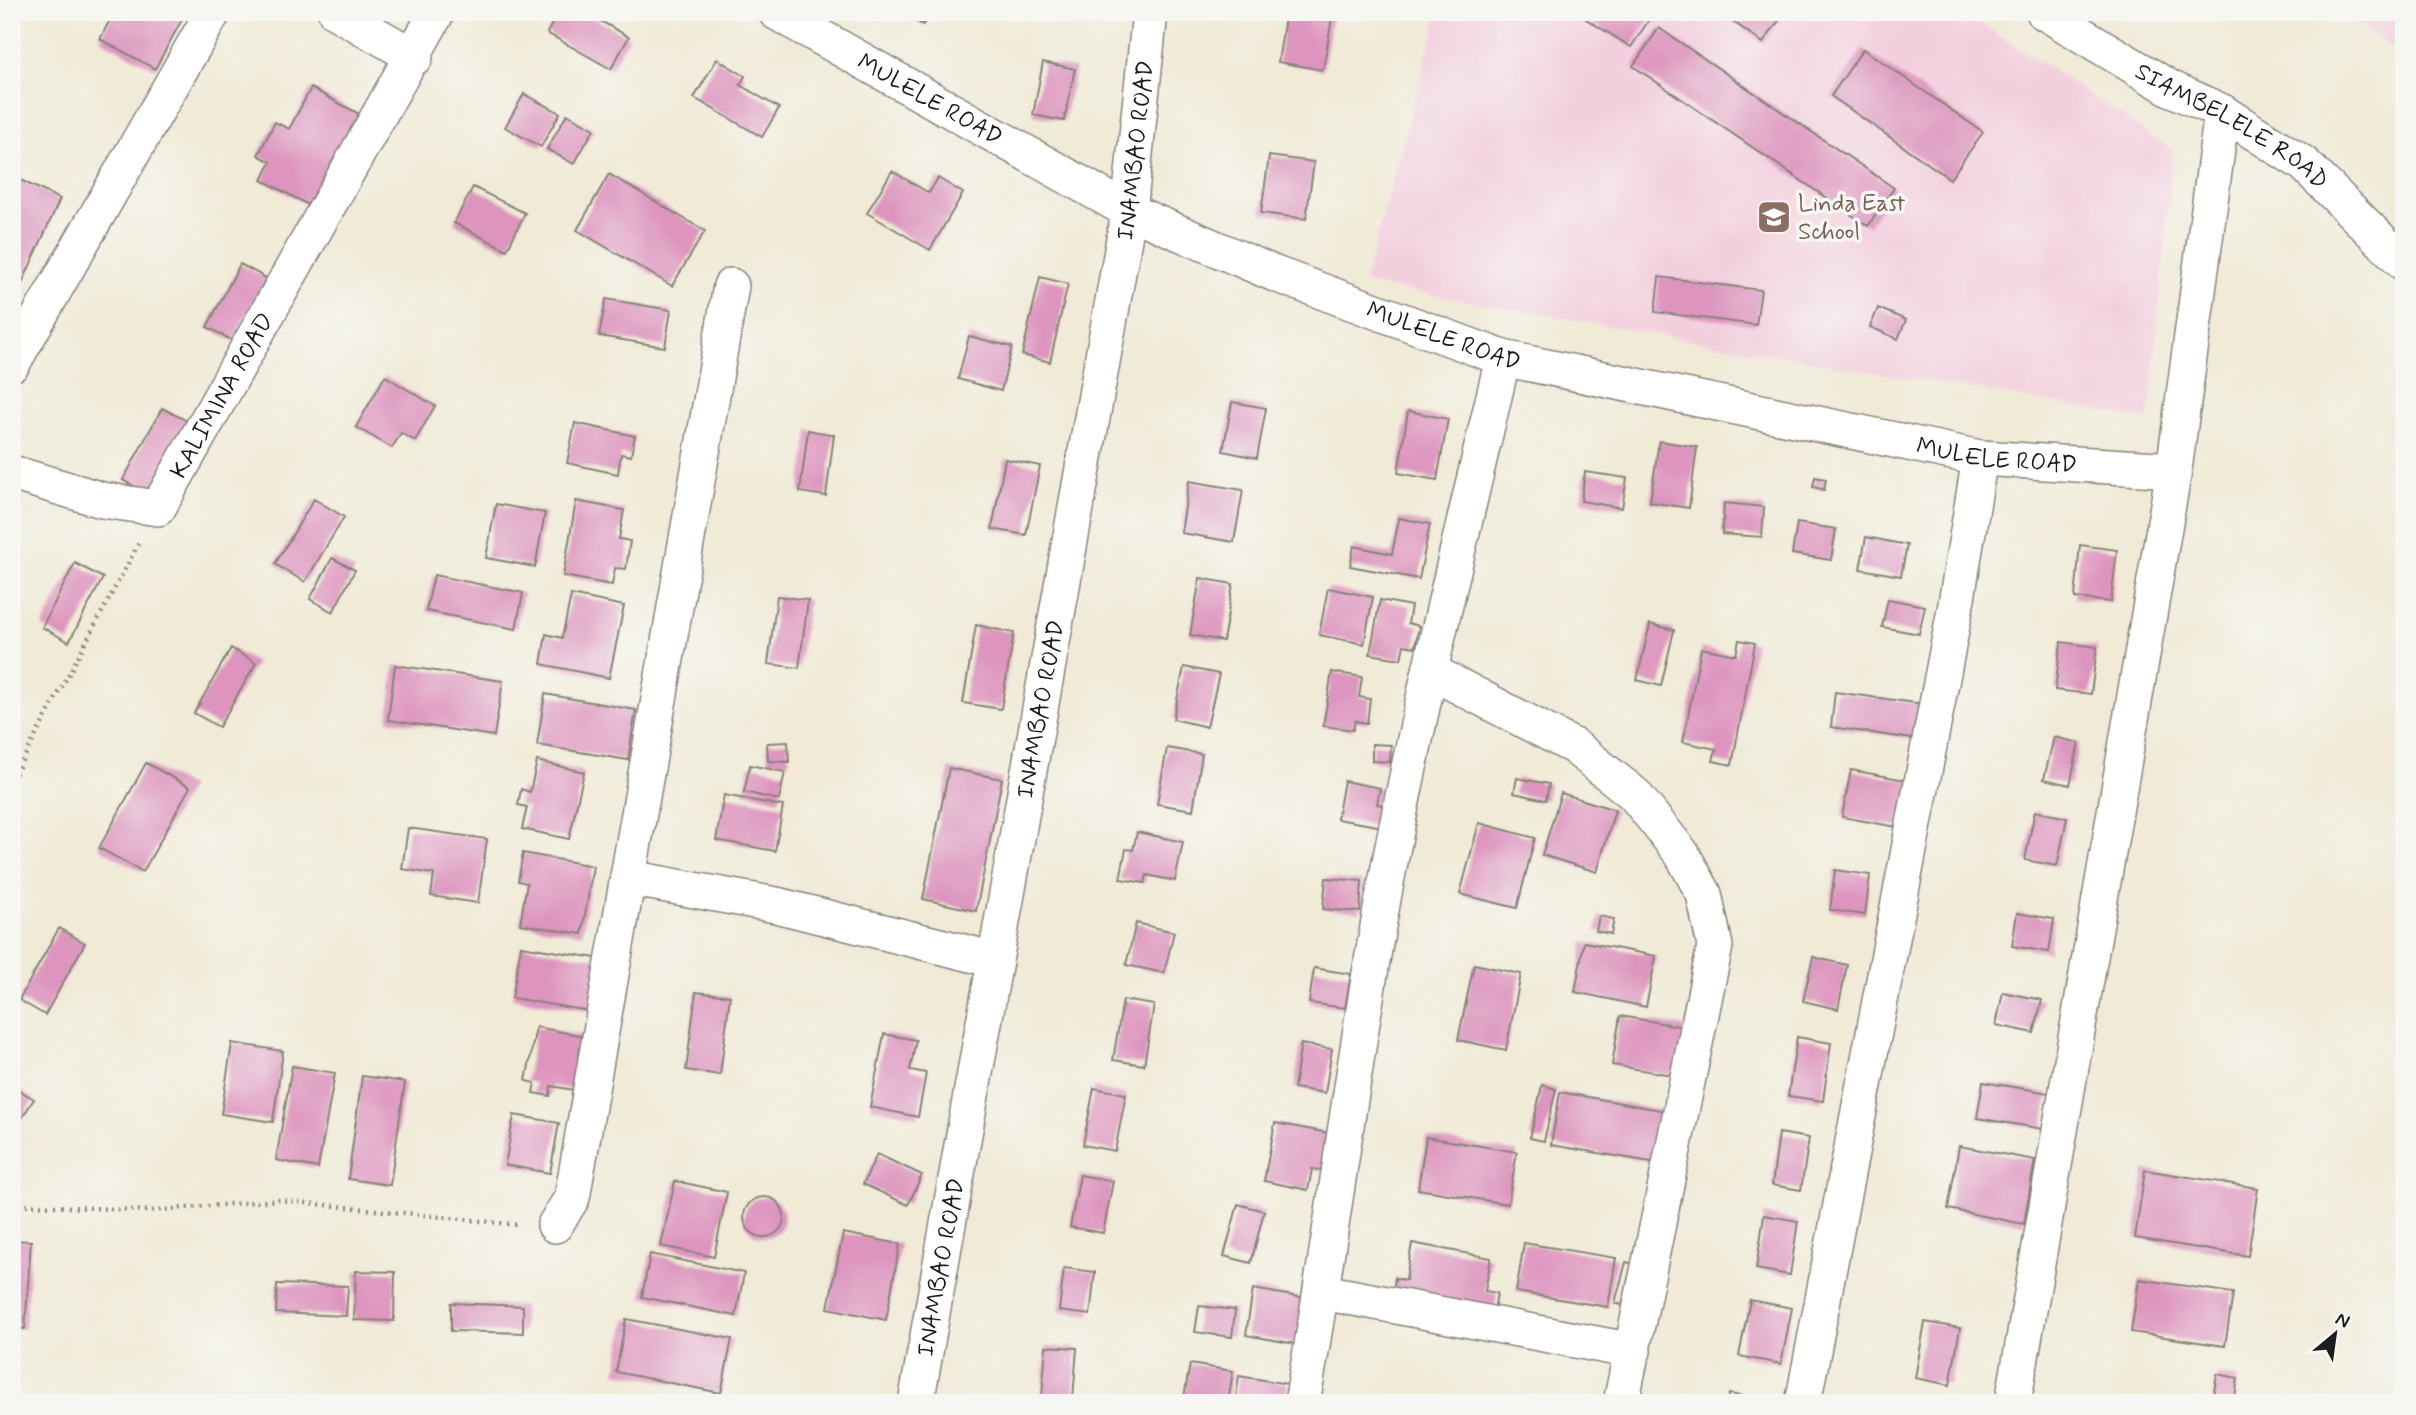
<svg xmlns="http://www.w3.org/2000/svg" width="2416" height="1415" font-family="Mynerve,sans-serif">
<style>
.built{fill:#f3cfde}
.building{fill:#dd94be}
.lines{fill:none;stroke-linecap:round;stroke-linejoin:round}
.street-casing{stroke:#868379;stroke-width:38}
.path{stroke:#868379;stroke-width:4.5;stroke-dasharray:2 5;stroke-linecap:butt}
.street{stroke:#fff;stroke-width:35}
.labels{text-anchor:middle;stroke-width:7;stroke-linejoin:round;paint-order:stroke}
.street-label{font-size:24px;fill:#1c1c1c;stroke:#f6f6f2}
.education-label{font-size:24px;fill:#785e54;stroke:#f6f6f2;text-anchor:start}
</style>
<rect width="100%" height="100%" fill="#f6f6f2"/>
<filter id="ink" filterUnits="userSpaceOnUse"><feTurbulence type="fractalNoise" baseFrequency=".0143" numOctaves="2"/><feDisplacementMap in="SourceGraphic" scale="14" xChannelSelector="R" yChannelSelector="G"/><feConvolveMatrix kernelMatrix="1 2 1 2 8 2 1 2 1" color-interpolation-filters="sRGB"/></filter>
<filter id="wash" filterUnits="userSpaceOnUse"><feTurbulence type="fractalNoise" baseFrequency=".00686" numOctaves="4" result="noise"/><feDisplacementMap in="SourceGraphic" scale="28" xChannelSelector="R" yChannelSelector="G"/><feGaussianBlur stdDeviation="1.57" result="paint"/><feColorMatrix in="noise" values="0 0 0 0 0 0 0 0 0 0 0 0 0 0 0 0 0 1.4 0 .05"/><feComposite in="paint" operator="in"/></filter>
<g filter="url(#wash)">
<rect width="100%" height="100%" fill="#f0ead6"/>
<!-- built -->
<path class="built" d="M1439,12H1963L2173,150L2149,420L1364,283Z
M2341,12H2404V57Z"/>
<g id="blocks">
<!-- building -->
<path class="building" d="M114,12H186L155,69L100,39Z
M558,12H584L629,37L611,69L547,33Z
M899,12H930L923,25Z
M1286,12H1333L1323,70L1278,62Z
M1591,12H1650L1653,14L1631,47L1586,19Z
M1720,12H1785L1763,43Z
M1659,28L1894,188L1868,226L1633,66Z
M1863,49L1983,132L1950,179L1831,96Z
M717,59L745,76L740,85L779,108L762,137L694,98Z
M1043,62L1075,69L1064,121L1033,115Z
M311,88L359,114L310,206L262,180L271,162L258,155L275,122L289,129Z
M524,94L560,113L541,147L505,127Z
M567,114L594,129L574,164L547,149Z
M1269,156L1314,162L1306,219L1261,213Z
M892,171L929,193L938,178L963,193L930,250L867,213Z
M609,174L705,231L672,286L577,230Z
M12,176L60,199L15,299L12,298Z
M473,187L525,213L507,250L454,223Z
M240,264L266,278L233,341L207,327Z
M1040,277L1068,284L1050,362L1022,355Z
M1659,277L1761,290L1756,325L1655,312Z
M606,299L671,310L665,347L599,336Z
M1878,308L1906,320L1898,339L1870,327Z
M969,336L1012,347L1001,391L958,379Z
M385,376L435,406L415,441L401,433L392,448L356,427Z
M1232,402L1266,408L1257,458L1223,451Z
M162,408L189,422L150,495L123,480Z
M1408,411L1448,419L1437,480L1398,473Z
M575,423L635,436L631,456L621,454L618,474L567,463Z
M808,430L834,435L826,496L800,492Z
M1659,441L1697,447L1689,508L1650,502Z
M1005,459L1040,466L1026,535L992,529Z
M1585,472L1627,478L1622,508L1581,501Z
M1815,477L1826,479L1824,490L1813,487Z
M1189,481L1243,490L1234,542L1181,533Z
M314,499L344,517L305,582L275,564Z
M576,501L624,510L619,539L630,541L626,569L615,568L612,585L563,576Z
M1724,503L1764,507L1762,537L1722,534Z
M496,504L545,513L535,567L486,558Z
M1399,518L1430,524L1419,579L1350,566L1354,546L1392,554Z
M1797,523L1836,529L1831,560L1792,554Z
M1866,537L1907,545L1901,576L1860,569Z
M2080,545L2117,550L2111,602L2075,598Z
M332,558L355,570L333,612L310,599Z
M75,563L103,578L69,642L42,627Z
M434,575L523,593L516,629L426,611Z
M1200,578L1233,584L1223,641L1190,635Z
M1328,588L1373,597L1364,644L1319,635Z
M571,595L624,606L609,678L541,664L546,634L562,638Z
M777,596L808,600L799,668L768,664Z
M1888,599L1925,606L1919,634L1882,627Z
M1380,600L1411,606L1408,623L1419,626L1415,647L1404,645L1401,659L1370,654Z
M1650,624L1674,630L1661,686L1637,680Z
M976,625L1014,633L1001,709L963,703Z
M1739,640L1755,643L1732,765L1713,761L1716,749L1683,742L1701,648L1736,655Z
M2061,642L2097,647L2091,694L2055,690Z
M231,648L256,663L219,727L194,713Z
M395,665L503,681L494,736L388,720Z
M1184,667L1219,674L1207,727L1173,719Z
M1332,672L1362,677L1359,697L1370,699L1367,723L1355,721L1353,730L1323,726Z
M1835,692L1931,705L1926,741L1831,727Z
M545,694L636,710L628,760L537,745Z
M2054,737L2079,743L2070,785L2044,779Z
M788,742L789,762L768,761L767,743Z
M1372,744L1391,745L1390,762L1372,761Z
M1167,748L1202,754L1193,810L1157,804Z
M537,761L584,772L569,839L522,829L527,807L518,805L521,789L530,792Z
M146,763L190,787L143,872L99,848Z
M750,765L785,772L779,800L744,792Z
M949,768L1002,779L976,911L923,899Z
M1851,770L1916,782L1908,829L1842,817Z
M1517,778L1549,784L1546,800L1514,793Z
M1344,781L1380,788L1377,804L1387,806L1383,827L1337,819Z
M1561,793L1615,810L1597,872L1542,855Z
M724,795L783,806L775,851L716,840Z
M2035,811L2067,818L2057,866L2025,860Z
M1479,823L1535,838L1517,908L1460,894Z
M408,828L487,839L478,903L431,896L434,874L402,869Z
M1137,832L1183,842L1175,881L1147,875L1145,883L1120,879L1126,849L1133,850Z
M523,853L593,866L582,934L520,924L527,883L518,881Z
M1835,870L1870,875L1865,915L1830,910Z
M1326,878L1362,881L1360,912L1323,909Z
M2017,913L2054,919L2049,952L2012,946Z
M1599,916L1614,919L1611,934L1596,931Z
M1136,923L1174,932L1164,973L1126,965Z
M59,928L85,943L45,1015L19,1000Z
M1584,942L1656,956L1646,1007L1575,992Z
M521,946L609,960L600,1013L512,998Z
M1813,957L1847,965L1838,1009L1803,1001Z
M1474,964L1521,974L1506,1050L1458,1040Z
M1314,968L1351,974L1345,1008L1309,1003Z
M696,992L730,996L720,1075L686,1070Z
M2003,992L2042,1000L2034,1033L1996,1025Z
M1123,1000L1154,1005L1144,1065L1113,1060Z
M1620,1016L1685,1027L1678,1076L1612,1065Z
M536,1027L584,1036L574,1090L551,1086L550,1096L533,1093L535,1083L526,1081Z
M884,1034L916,1040L910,1070L926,1073L918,1117L870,1107Z
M1797,1037L1831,1043L1823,1101L1788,1096Z
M232,1043L283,1051L273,1122L221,1114Z
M1301,1044L1332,1049L1325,1093L1294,1088Z
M292,1066L335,1073L318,1168L276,1160Z
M362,1076L405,1082L390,1185L348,1179Z
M1983,1082L2049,1093L2043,1129L1977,1118Z
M1542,1085L1556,1089L1544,1141L1530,1138Z
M12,1086L34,1099L12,1133Z
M1094,1088L1126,1094L1115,1151L1083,1145Z
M1560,1092L1672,1112L1663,1164L1551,1145Z
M514,1115L559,1123L550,1173L505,1165Z
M1275,1123L1329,1133L1321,1170L1312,1169L1308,1190L1264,1181Z
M1779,1133L1809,1138L1801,1190L1772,1185Z
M1426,1137L1517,1152L1508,1204L1418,1189Z
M1959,1146L2035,1160L2024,1224L1948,1209Z
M877,1154L922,1175L908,1205L863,1184Z
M2145,1170L2258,1188L2248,1256L2135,1238Z
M1080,1175L1113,1181L1103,1233L1070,1227Z
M675,1181L727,1192L714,1257L661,1246Z
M744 1217a20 20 0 1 1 40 0a20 20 0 1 1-40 0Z
M1238,1204L1264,1211L1251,1263L1224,1256Z
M1764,1215L1798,1221L1790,1275L1756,1269Z
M843,1233L900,1244L886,1320L828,1308Z
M12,1240L31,1241L25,1329L12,1328Z
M1412,1243L1491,1258L1485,1291L1497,1293L1494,1311L1393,1292L1395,1278L1406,1280Z
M1524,1243L1616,1258L1608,1307L1516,1292Z
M650,1254L744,1273L736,1316L642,1297Z
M1626,1262L1647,1267L1635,1309L1615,1303Z
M1064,1268L1095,1272L1090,1315L1059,1311Z
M356,1271L395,1272L394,1321L354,1320Z
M2139,1279L2233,1293L2225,1346L2131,1332Z
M277,1284L348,1286L346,1316L276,1313Z
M1253,1289L1304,1298L1296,1344L1246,1335Z
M1750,1300L1792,1308L1781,1364L1739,1356Z
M451,1303L523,1306V1333L451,1331Z
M1199,1306L1235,1310L1232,1337L1195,1332Z
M626,1319L732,1339L721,1393L616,1372Z
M1925,1322L1960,1328L1950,1385L1915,1378Z
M1046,1346L1077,1348L1073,1399L1042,1397Z
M1190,1364L1233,1371L1228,1403H1183Z
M2217,1374L2238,1378L2234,1403H2212Z
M1239,1376L1288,1384L1285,1403H1235Z
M1729,1394L1778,1401V1403H1728Z"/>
</g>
</g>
<g filter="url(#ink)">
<use href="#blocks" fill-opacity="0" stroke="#868379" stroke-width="2"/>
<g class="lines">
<!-- street casing -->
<g class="street-casing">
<g id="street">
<path d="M336,12L415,57"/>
<path id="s1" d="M776,12L1129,211L1275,274L1503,358L1980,458L2174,470"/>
<path id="s2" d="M2044,12L2170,88L2222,112L2304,164L2404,263"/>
<path d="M12,364L213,12"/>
<path id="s3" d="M12,473L102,500L158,508L437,12"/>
<path d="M1430,671L1575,747L1634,794L1682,854L1704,894L1715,946L1621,1403"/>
<path d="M629,878L776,905L995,960"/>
<path d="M555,1225L572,1198L731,286"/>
<path d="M1323,1292L1633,1351"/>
<path id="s4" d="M916,1403L1129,211L1150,12"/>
<path d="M1302,1403C1330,1248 1349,1092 1376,938C1410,743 1458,550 1503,358"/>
<path d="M1803,1403L1955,610L1980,458"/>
<path d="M2013,1403L2174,470L2222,112"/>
</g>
</g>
<!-- path -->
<path class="path" d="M12,780L139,543
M12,1204L151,1211L278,1200L520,1225"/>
<!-- street -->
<use href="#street" class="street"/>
</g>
</g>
<!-- icons -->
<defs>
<g id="school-square" transform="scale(1.75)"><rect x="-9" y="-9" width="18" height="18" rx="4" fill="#8d6e63" stroke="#f6f6f2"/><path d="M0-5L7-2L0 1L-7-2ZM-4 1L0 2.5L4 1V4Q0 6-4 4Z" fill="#fff"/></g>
</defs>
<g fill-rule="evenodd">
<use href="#school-square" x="1774" y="217"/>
</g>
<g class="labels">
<!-- street labels -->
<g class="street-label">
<text dy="8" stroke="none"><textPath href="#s1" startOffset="177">MULELE ROAD</textPath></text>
<text dy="8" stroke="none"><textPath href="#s2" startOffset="220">SIAMBELELE ROAD</textPath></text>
<text dy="8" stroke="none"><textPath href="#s4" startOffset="1272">INAMBAO ROAD</textPath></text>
<text dy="8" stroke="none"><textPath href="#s1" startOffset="744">MULELE ROAD</textPath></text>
<text dy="8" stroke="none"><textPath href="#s3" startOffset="280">KALIMINA ROAD</textPath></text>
<text dy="8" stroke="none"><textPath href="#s1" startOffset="1311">MULELE ROAD</textPath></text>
<text dy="8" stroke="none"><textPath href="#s4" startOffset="705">INAMBAO ROAD</textPath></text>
<text dy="8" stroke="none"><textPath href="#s4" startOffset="138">INAMBAO ROAD</textPath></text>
</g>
<!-- education labels -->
<g class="education-label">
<text x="1798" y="211">Linda East<tspan x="1798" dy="28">School</tspan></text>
</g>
</g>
<!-- margin -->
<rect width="2416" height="1415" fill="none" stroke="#f6f6f2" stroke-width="42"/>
<!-- north arrow -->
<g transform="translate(2335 1334) rotate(29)" stroke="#f6f6f2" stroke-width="5" paint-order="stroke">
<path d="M0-5L12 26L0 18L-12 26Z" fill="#1c1c1c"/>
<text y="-10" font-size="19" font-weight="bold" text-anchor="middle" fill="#1c1c1c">N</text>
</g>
</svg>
